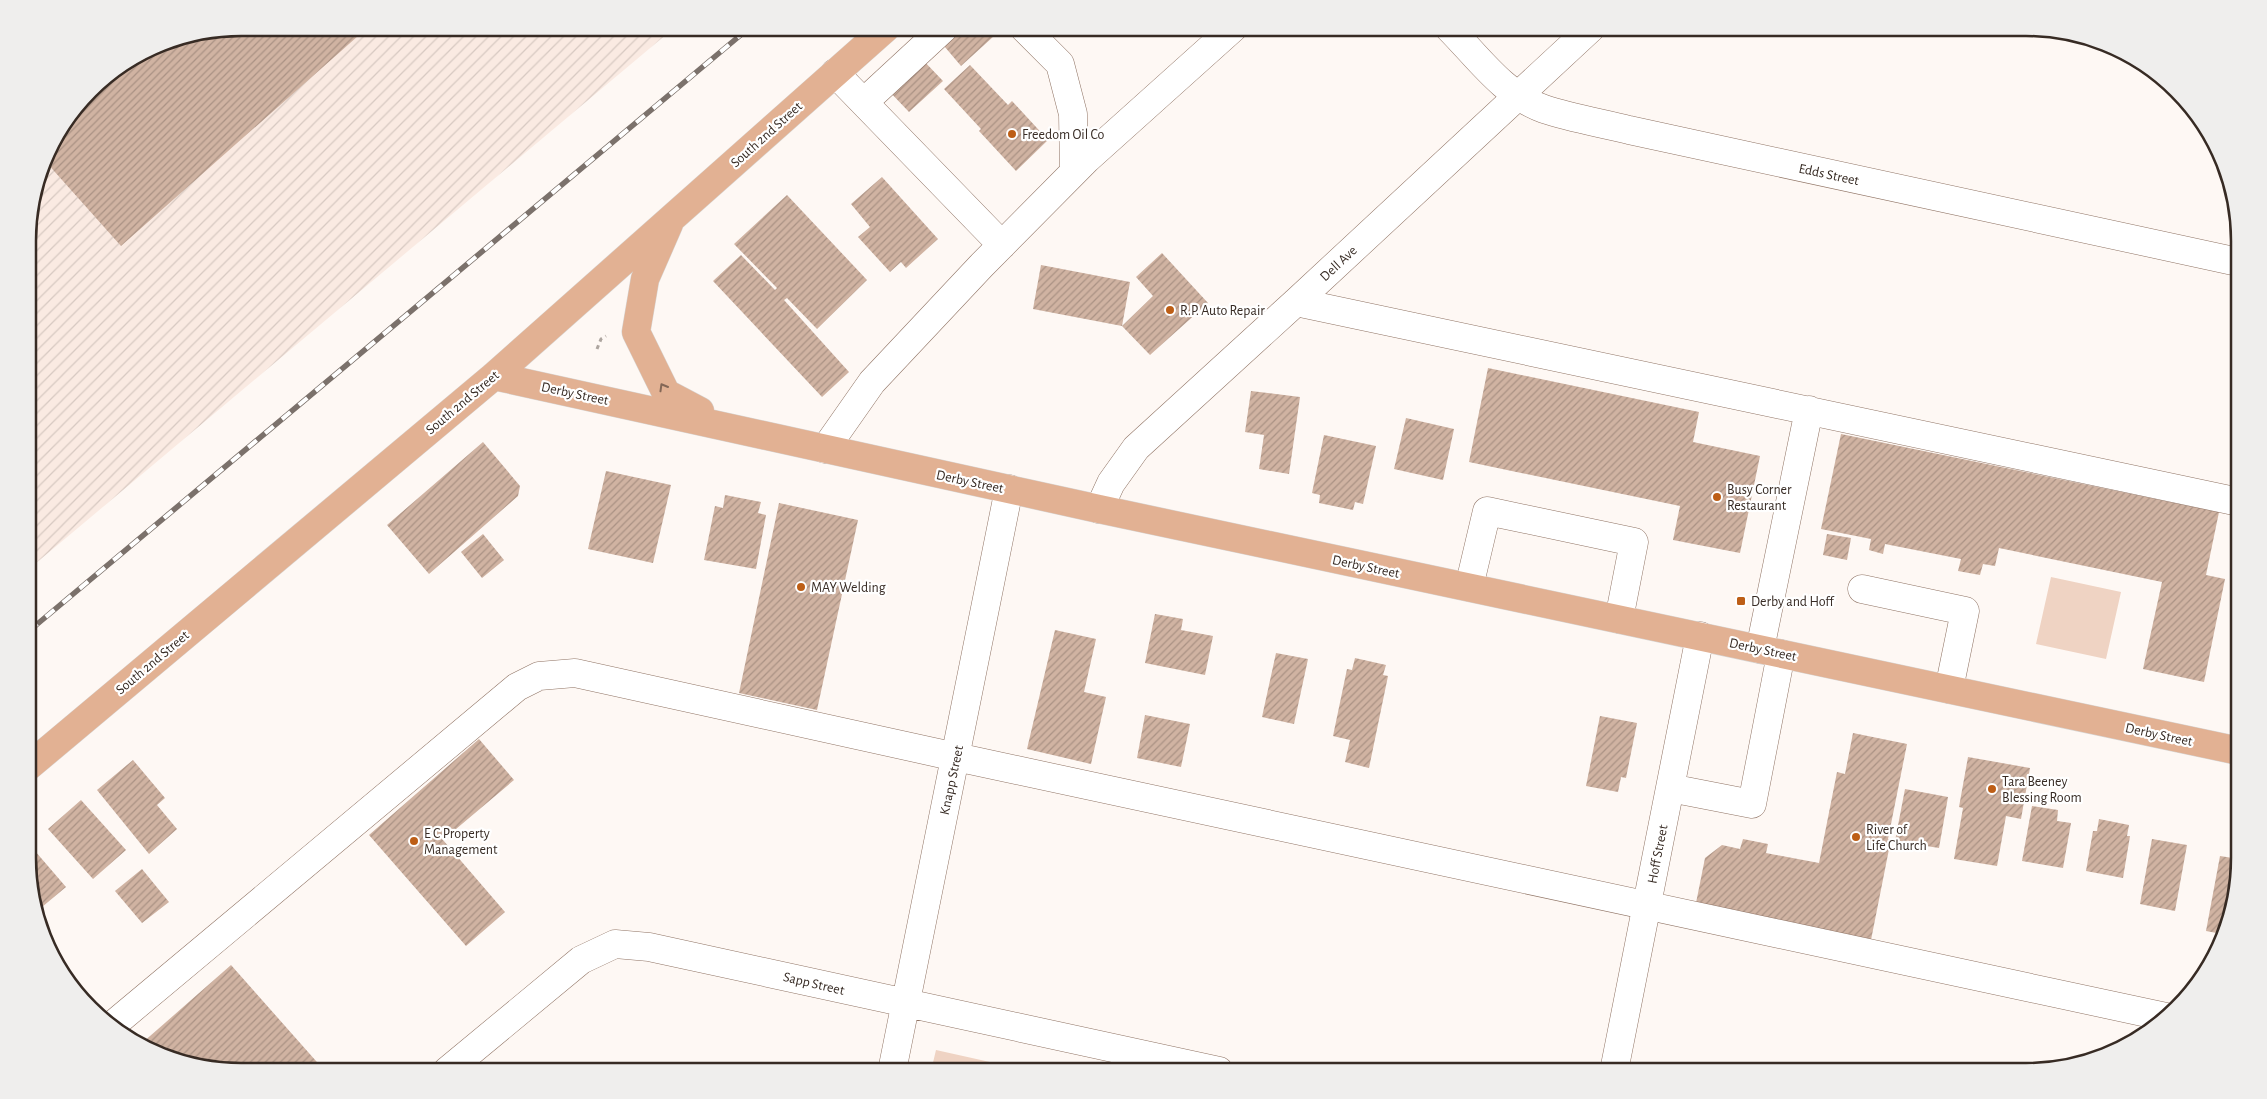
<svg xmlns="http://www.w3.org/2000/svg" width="2267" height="1099" font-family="'Alegreya Sans',sans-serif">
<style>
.industrial{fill:url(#industrial-furrows)}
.green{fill:#efd3c3}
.building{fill:url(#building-hatch)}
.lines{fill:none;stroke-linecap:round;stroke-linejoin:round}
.minor-casing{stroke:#907465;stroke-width:29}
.major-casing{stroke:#d7d5d3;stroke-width:29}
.path{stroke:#ada59f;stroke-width:3;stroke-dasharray:4 4;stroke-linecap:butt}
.minor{stroke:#fff;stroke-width:28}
.major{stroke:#e2b193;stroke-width:28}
.rail-casing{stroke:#7b716b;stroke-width:5.5}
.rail{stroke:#fff;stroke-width:4;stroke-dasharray:11;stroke-linecap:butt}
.oneway{stroke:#846756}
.poi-dot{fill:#bd5e16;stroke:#fff;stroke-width:2}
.labels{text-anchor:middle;stroke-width:4.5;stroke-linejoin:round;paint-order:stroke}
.street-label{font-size:14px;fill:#372b24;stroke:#fff}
.poi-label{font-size:14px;fill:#372b24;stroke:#fff;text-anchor:start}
.rim{fill:none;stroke:#372b24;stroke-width:2.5}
</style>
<defs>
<pattern id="industrial-furrows" width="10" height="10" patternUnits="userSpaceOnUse" patternTransform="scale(1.25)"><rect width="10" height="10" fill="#faeae2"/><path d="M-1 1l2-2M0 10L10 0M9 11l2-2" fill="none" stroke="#d7c9c2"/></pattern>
<pattern id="building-hatch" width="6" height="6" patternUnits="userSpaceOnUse" patternTransform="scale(1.25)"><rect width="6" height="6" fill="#d0b3a2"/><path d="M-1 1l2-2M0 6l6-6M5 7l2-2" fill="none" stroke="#aa9284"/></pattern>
</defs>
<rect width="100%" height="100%" fill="#fef8f4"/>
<!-- industrial -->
<path class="industrial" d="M242,28H674L29,569L28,227L50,147L100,81L160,44Z"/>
<!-- green -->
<path class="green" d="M2051,577L2121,592L2106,659L2036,644Z
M936,1050L1031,1071H931Z"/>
<!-- building -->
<path class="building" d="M242,28H367L121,246L46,162L50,147L100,81L160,44Z
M953,28H987L994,36L961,66L939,40Z
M921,58L943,81L909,112L887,89Z
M970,65L1008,105L1012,101L1048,140L1016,171L979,131L981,129L944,89Z
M882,177L938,239L906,268L901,262L890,272L858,237L870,227L851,204Z
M787,195L867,280L817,329L787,298L784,300L849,372L822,397L713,281L741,255L775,290L777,288L734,244Z
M1162,253L1208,303L1150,355L1122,326L1153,296L1136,277Z
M1041,265L1130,282L1122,326L1033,309Z
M1488,368L1699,412L1693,442L1760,456L1740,553L1673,540L1680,506L1469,462Z
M1251,391L1300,397L1289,474L1259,469L1264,435L1245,432Z
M1406,418L1454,429L1443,480L1394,469Z
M1841,434L2219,512L2206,575L2225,579L2204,682L2143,669L2162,582L1999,548L1995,566L1983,564L1980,575L1958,571L1961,559L1885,544L1883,554L1869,550L1871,539L1821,529Z
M1324,435L1376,446L1363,504L1355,502L1353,510L1319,503L1320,495L1312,493Z
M483,442L520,486L518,496L429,574L387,525Z
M606,471L671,485L653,563L588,549Z
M725,495L761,502L758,513L766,515L756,569L704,560L715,506L723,508Z
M779,503L858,520L817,710L739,693Z
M483,534L504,560L482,578L461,552Z
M1827,534L1851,538L1847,560L1823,555Z
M1155,614L1183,619L1181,630L1213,636L1205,675L1145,663Z
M1055,630L1096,639L1084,692L1106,697L1091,764L1027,749Z
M1276,653L1308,659L1294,724L1262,717Z
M1355,658L1386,665L1383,675L1388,676L1369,768L1345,762L1350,740L1333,736L1347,669L1352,670Z
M1145,715L1190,724L1181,767L1137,758Z
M1600,716L1637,723L1626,778L1621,777L1618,792L1586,786Z
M1853,733L1907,744L1888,839H1891L1871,940L1696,903L1705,858L1722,845L1740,849L1743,839L1768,844L1766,853L1819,863L1837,772L1845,774Z
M479,739L514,780L443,840L505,912L466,946L369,835Z
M1968,757L2030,768L2021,819L2006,816L1997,866L1954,859L1963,808L1959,807Z
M133,760L165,798L157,805L177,829L149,854L97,790Z
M1905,789L1948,797L1939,848L1895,841Z
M81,800L126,850L93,879L48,829Z
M2032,806L2058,810L2057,821L2071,823L2063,868L2022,861Z
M2099,819L2129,825L2127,836H2130L2123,878L2086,871L2093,831H2097Z
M2152,839L2187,845L2175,911L2140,904Z
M29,844L66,887L36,912L29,886Z
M2220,856L2239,859L2222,934L2206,931Z
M142,869L169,902L142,923L115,891Z
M231,965L324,1070L322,1071L242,1072L147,1050L141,1044Z"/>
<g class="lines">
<!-- minor casing -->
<g class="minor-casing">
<path id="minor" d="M1024,28L1060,64L1073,114L1074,172
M1449,28C1477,56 1504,95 1544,109C1571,118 1601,123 1629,130L2238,262
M835,73L1002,245
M864,102L944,28
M1296,302L2239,502
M825,449L872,382L981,266L1087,159L1233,28
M1099,509L1111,483L1136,448L1296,302L1591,28
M1469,587L1487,511L1634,542L1619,619
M1862,589L1965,611L1949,689
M1760,649L1809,410
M1670,788L1752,804L1781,654
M115,1023L517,687L539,676L575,673L956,757L2166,1017
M447,1071L581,960L615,944L649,947L1219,1071
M892,1071L1009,489
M1614,1071L1700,636"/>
</g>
<!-- major casing -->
<g class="major-casing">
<path id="major" d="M669,224L645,279L636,332L666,393L700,411
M494,376L1099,509L2239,751
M29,766L494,376L886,28"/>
</g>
<!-- path -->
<path class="path" d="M597,349L601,339L606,336"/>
<!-- minor -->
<use href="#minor" class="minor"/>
<!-- major -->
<use href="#major" class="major"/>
<!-- rail casing -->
<g class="rail-casing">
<path id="rail" d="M29,631L749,28"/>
</g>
<!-- rail -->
<use href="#rail" class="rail"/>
</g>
<!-- one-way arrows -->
<defs><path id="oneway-chevron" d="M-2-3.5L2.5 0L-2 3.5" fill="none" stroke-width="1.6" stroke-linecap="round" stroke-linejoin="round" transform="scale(1.25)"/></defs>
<use class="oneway" href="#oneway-chevron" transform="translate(663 387) rotate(-120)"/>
<!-- markers -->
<g class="poi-dot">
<circle cx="1012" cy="134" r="5"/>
<circle cx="1170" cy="310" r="5"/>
<circle cx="1717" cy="497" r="5"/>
<circle cx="801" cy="587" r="5"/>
<rect x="1736" y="596" width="10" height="10" rx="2.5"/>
<circle cx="1992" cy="789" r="5"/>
<circle cx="1856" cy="837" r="5"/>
<circle cx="414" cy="841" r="5"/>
</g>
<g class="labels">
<!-- street labels -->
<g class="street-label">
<text transform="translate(766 134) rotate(-42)" y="5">South 2nd Street</text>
<text transform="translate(1829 174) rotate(12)" y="5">Edds Street</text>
<text transform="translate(1338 263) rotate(-43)" y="5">Dell Ave</text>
<text transform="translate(575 393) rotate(12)" y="5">Derby Street</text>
<text transform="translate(462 402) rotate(-40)" y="5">South 2nd Street</text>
<text transform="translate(970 481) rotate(12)" y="5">Derby Street</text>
<text transform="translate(1366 566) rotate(12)" y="5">Derby Street</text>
<text transform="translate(1763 649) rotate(12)" y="5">Derby Street</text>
<text transform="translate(152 662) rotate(-40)" y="5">South 2nd Street</text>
<text transform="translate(2159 734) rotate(12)" y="5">Derby Street</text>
<text transform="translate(951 780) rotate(-78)" y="5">Knapp Street</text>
<text transform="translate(1657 854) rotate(-79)" y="5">Hoff Street</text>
<text transform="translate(814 983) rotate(13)" y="5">Sapp Street</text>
</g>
<!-- poi labels -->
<g class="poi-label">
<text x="1022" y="139">Freedom Oil Co</text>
<text x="1180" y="315">R.P. Auto Repair</text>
<text x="1727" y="494">Busy Corner<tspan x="1727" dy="16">Restaurant</tspan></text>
<text x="811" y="592">MAY Welding</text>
<text x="1751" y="606">Derby and Hoff</text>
<text x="2002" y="786">Tara Beeney<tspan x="2002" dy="16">Blessing Room</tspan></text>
<text x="1866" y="834">River of<tspan x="1866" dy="16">Life Church</tspan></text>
<text x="424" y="838">E C Property<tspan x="424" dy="16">Management</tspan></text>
</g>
</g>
<!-- crop -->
<path d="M0 0H2267V1099H0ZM241 36H2026A205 205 0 0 1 2231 241V858A205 205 0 0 1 2026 1063H241A205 205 0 0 1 36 858V241A205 205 0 0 1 241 36Z" fill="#efeeed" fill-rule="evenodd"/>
<path class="rim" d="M241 36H2026A205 205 0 0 1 2231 241V858A205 205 0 0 1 2026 1063H241A205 205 0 0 1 36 858V241A205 205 0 0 1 241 36Z"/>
</svg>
